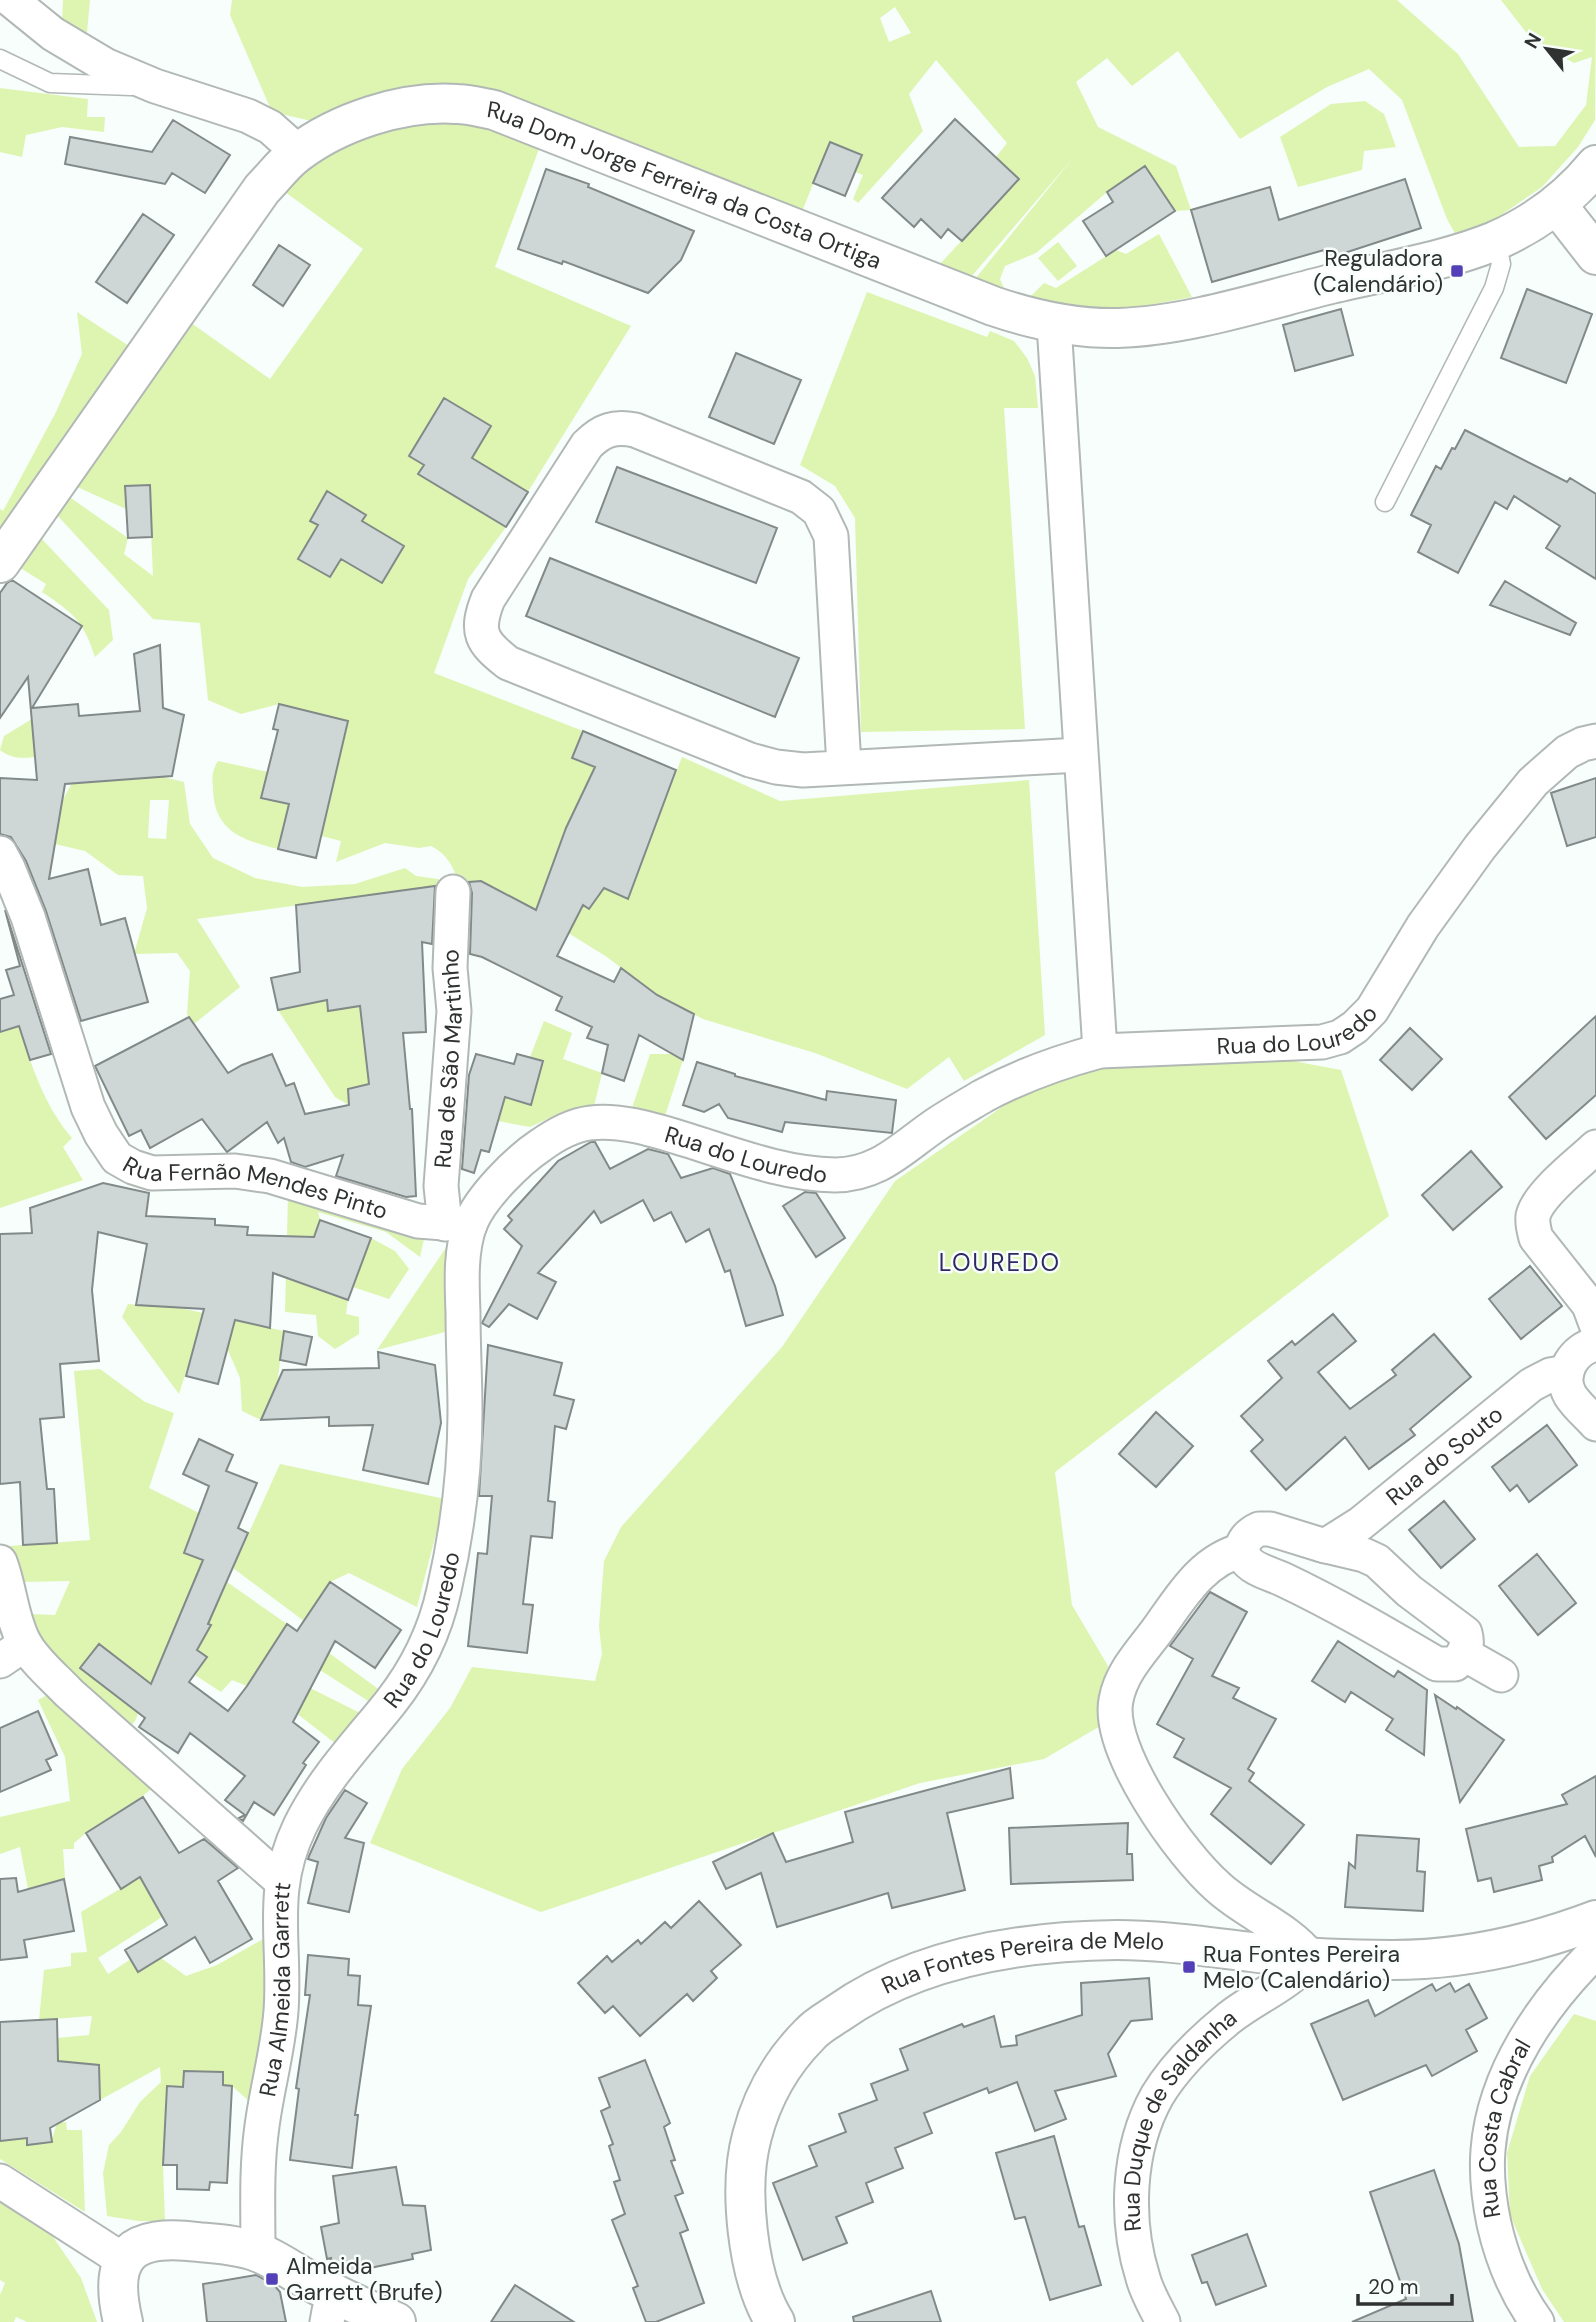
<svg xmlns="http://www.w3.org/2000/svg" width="1596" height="2322" font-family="'DM Sans',sans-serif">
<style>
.green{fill:#def5b1;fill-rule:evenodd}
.building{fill:#cfd7d6;stroke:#828989;stroke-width:2}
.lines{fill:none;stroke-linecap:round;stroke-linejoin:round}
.lane-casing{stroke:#b1b8b5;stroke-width:21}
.street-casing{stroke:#b1b8b5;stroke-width:37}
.secondary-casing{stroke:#b1b8b5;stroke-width:42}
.lane{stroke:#fff;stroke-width:18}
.street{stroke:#fff;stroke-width:33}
.secondary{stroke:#fff;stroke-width:38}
.poi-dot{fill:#533fb7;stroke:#f7fefb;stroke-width:2.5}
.labels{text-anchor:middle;stroke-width:5;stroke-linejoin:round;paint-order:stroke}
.street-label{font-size:23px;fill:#2f3231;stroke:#f7fefb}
.poi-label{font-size:23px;fill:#2f3231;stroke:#f7fefb;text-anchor:start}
.neighbourhood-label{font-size:24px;letter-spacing:2px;fill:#2f2863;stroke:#f7fefb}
</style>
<rect width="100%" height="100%" fill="#f7fefb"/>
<!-- green -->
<path class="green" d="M63,0H90L86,43L62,25Z
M232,0H1397L1458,54L1519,147L1555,146L1586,105L1592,57L1574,63L1532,40L1501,0H1596L1595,120L1578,147L1542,187L1488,224L1457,237L1447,219L1402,100L1369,69L1327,87L1240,139L1178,51L1132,86L1107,58L1076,82L1098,127L1176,166L1191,210L1175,211L1145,166L1107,192L1036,253L1005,266L1000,279L1005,291L975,279L1073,158L971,277L939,265L1019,179L996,157L1007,143L936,60L909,94L923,131L858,203L853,199L863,175L855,172L862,155L830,142L801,214L587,126L496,93L316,122L272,112L230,15ZM895,7L911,33L889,42L880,18Z
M0,88L88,99L87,117H105L104,132L62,127L26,135L22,157L0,152Z
M1365,101L1384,114L1396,147L1364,151L1362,170L1298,187L1280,137L1331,104Z
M456,118L542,141L495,267L631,326L506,527L468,579L434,673L583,731L572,758L599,768L546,883L588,909L602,892V887L628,899L682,757L780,801L1029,780L1045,1035L964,1081L949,1057L907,1089L815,1053L703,1019L655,994L607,957L528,908L520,901L481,881L459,883C453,866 447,854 431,846L419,848L385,843L336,862L341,841L321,836L347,721L279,704L241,714L208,700L200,623L153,619L56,514L68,496L128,538L124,554L153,576L149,485L125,486L126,509L75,486L187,320L270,379L363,249L281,189L327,148L393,124Z
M1159,234L1192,297L1128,309L1064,307L1028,299L1044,283L1056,288L1116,250L1126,254Z
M1058,242L1077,266L1058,281L1038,258Z
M867,292L987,337L990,331L1014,341L1027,358L1035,376L1038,408H1004L1025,729L861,732L855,518L835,486L800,465Z
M77,312L132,348L0,542V509L3,511L56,412L82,354Z
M40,537L109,610L113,640L95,657C83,620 73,613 42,592L46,584L19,567Z
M32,719L43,755C28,759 12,760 0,750L4,736Z
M218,761L268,772L261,798L289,804L278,849C242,840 213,831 213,787C212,776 212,771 218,761Z
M163,777L184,782L190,824L213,858L255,878L302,887L355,884L405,868L416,876L438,879L444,885L197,919L240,987L194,1024L187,1014L190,971L177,953L134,954L147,908L143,876L118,875L85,851L55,844L61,803L72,783ZM150,800H169L166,839L148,838Z
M327,1000L328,1011L360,1006L370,1084L349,1105L335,1097L278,1010Z
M0,1019L19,1026C31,1065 45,1107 72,1138L63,1147L83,1180L0,1208Z
M544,1021L572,1033L563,1059L602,1073L594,1106L562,1112L530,1127L498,1121L505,1097L531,1104L543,1062L530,1057Z
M650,1054H671L683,1060L664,1119L631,1111Z
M1277,1058L1341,1070L1389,1216L1055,1472L1072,1605L1108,1666L1100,1693L1102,1725L1044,1759L920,1783L541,1912L370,1843L402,1769L450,1708L472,1667L595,1681L602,1654L599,1626L604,1561L621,1527L782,1347L895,1181L1057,1069Z
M288,1197L425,1235L420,1257L386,1232L318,1212L320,1220L298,1282L348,1300L346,1314L359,1317V1334L335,1349L318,1336L316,1315L285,1312Z
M371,1238L395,1251L409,1269L389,1299L353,1287Z
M447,1246L451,1276L449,1331L377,1350Z
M128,1304L176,1307L284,1331L277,1385L261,1420L242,1411L240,1378L227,1348L196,1340L179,1394L122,1317Z
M100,1369L145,1402L174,1413L149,1488L199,1513L184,1553L203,1560L201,1568L227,1582L287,1624L247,1686L232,1680L221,1692L195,1675L207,1658L197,1650L210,1625L182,1611L135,1721L127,1731L36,1637L30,1614L55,1615L70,1581L22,1582L9,1546L90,1540L74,1371Z
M280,1464L445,1499L417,1607L349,1573L330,1582L304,1621L233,1568Z
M329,1653L377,1688L384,1697L376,1706L320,1670Z
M310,1688L358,1712L359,1725L340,1747L295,1712Z
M51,1693L156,1785C131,1807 99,1821 74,1843V1849H63L65,1878L28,1889L20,1847L0,1854V1817L70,1801L65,1757L38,1700Z
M140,1877L162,1917L98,1958L108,1974L131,1959L138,1972L161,1958L186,1976L217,1965L265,1938L267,2007L249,2101L232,2086L223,2085V2072L184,2071L183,2087H167L163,2165L165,2221H138L107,2216L103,2173L109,2145L121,2132L140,2102L161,2082L160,2067L100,2100L99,2065L87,2064L56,2072L57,2038L89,2035L92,2016L39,2020L44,1970L71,1966V1953L87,1952L81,1912Z
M1574,2014L1596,2021V2322H1564L1542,2289L1510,2215L1507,2153L1530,2076Z
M66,2122L67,2130H82L85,2212L0,2159V2137L27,2138V2144L51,2142L57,2123Z
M0,2197L47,2228L81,2278L97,2322H27L16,2317L14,2322H0V2295L5,2283L0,2280Z"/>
<!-- building -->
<path class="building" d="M955,119L1019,179L962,241L948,229L941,238L921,219L914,227L882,198Z
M173,120L230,155L205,193L172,173L165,184L65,164L70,137L152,152Z
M830,142L862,155L845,196L813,183Z
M1145,166L1175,211L1106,256L1083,221L1113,202L1107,192Z
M546,169L589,184L588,187L694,231L681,260L648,293L563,261L562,264L518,249Z
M1405,179L1421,228L1326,259L1324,250L1212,282L1191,210L1270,187L1279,220Z
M143,214L174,235L127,303L96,282Z
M279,245L310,265L283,306L253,285Z
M1527,289L1592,314L1566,383L1501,358Z
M1341,309L1353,355L1295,371L1283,325Z
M736,353L801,380L774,444L709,417Z
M444,398L491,426L472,458L528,492L506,527L418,474L424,465L409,456Z
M1465,430L1567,482L1570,478L1596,494V579L1546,548L1560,526L1514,496L1507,509L1495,502L1458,573L1418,552L1431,525L1411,515L1436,466L1441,469L1452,448L1455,449Z
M617,467L777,528L756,583L596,522Z
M150,485L152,537L128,538L125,486Z
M327,491L366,515L362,521L404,546L382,583L341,559L330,577L298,559L318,525L310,521Z
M550,558L799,658L775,717L526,616Z
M12,580L82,626L32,708L78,704L79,716L140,711L134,654L160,645L163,708L184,715L172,776L65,784L49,879L88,869L101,925L125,918L148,1002L81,1021L46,911L26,861L11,837L0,834V778L37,780L28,677L0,718V593L7,583Z
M1505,581L1576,623L1570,635L1490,605Z
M279,704L348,721L316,858L278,849L289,804L261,798L278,730L273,729Z
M583,731L676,770L628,899L604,888L589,909L583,905L557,956L614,982L621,968L657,995L694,1014L683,1060L639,1035L624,1081L602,1073L608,1045L587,1038L592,1027L556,1010L562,997L482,957L470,954L472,893L469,882L481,881L536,910L566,828L595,767L572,758Z
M1596,778V837L1567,846L1551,793Z
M435,886L432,944L422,942L426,1032L403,1033L410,1109H412L416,1196L406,1197L336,1176L343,1155L305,1167L291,1162L284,1138L278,1143L267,1122L227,1152L202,1119L150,1148L141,1130L129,1136L95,1066L189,1017L228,1073L242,1065L272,1054L286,1086L294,1083L305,1114L349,1105L348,1089L369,1084L360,1006L328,1011L327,1000L278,1010L271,978L300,972L296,905Z
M5,910L51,1054L30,1060L19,1026L0,1032V999L14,995L6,970L20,966Z
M1596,1016V1095L1546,1139L1509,1097Z
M1410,1028L1442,1059L1412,1090L1380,1060Z
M476,1054L514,1064L517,1054L543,1061L531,1105L505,1097L489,1152L481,1150L474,1173L462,1169L469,1075Z
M697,1062L735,1074V1076L826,1100L827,1091L896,1100L892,1133L785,1122L782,1132L728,1118L719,1104L704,1112L683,1105Z
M591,1142H595L610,1169L648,1149L668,1154L681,1178L713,1168L730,1174L775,1286L783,1315L746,1326L730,1270L725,1272L709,1229L686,1242L671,1212L654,1221L643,1200L601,1223L594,1211L538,1273L556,1282L537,1319L509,1304L489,1327L482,1323L522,1246L504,1229L512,1220L508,1216L558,1161Z
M1471,1151L1502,1187L1453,1230L1422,1195Z
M103,1183L149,1193L146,1216L215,1219V1225L248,1227L247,1235L314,1237L320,1220L371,1238L348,1300L273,1273L270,1328L235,1320L218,1384L186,1376L204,1309L136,1305L147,1244L98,1232L92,1290L99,1361L60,1364L64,1417L40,1419L47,1489H54L57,1543L23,1545L20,1482L0,1484V1234L32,1233L30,1208Z
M805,1192L816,1193L845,1238L816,1257L783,1206Z
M1530,1266L1562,1306L1521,1339L1489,1299Z
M1333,1314L1356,1341L1318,1372L1350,1409L1396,1375L1392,1370L1434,1334L1471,1377L1410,1429L1415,1435L1369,1469L1345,1437L1286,1490L1251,1451L1263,1440L1241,1416L1282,1378L1268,1361L1292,1341L1295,1345Z
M284,1331L312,1337L306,1365L280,1360Z
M488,1345L562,1363L554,1395L574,1400L566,1429L555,1426L548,1501L555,1502L552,1538L531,1536L523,1604L533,1605L527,1653L468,1646L478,1553L487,1554L492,1496H479Z
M378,1352L435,1365L441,1423L428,1484L363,1470L373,1425L329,1426V1417L261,1420L283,1370L379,1368Z
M1156,1412L1193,1446L1156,1487L1119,1454Z
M1547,1425L1577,1465L1529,1502L1517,1485L1510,1491L1492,1467Z
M199,1439L233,1455L226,1471L257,1483L238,1528L248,1533L208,1624L211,1625L197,1650L207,1657L189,1682L228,1711L247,1686L287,1624L297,1631L330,1582L401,1630L375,1668L335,1641L293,1722L319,1742L303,1763L306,1765L274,1815L254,1802L243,1821L239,1818L245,1815L225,1800L245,1776L190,1733L178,1753L139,1727L145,1718L80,1668L99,1644L151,1684L203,1560L184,1553L209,1486L183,1474Z
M1444,1501L1475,1539L1441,1568L1409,1530Z
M1537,1554L1576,1603L1538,1635L1499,1586Z
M1210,1592L1247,1612L1212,1676L1239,1688L1233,1698L1276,1719L1248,1769L1254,1773L1249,1781L1304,1825L1271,1864L1211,1814L1231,1788L1174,1757L1184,1739L1157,1724L1193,1659L1170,1646Z
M1338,1641L1394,1677L1398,1671L1427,1690L1424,1755L1386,1730L1393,1719L1351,1692L1345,1702L1312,1681Z
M1435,1695L1456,1709L1457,1707L1504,1740L1460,1802Z
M38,1711L57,1755L46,1760L51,1770L0,1792V1728Z
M1010,1768L1013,1798L947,1813L965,1890L892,1908L888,1893L777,1927L761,1873L726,1889L713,1862L773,1833L786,1862L853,1842L845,1812Z
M1596,1776V1857L1585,1836L1552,1857L1553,1862L1539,1866L1542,1880L1494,1892L1491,1878L1478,1881L1466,1829L1567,1804L1562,1795Z
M345,1790L367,1803L345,1838L364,1843L349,1912L308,1903L318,1862L308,1859L309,1856L326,1818Z
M143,1797L179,1853L204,1839L238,1868L218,1881L252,1939L210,1963L195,1937L138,1972L125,1950L167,1925L140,1877L121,1889L86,1833Z
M1128,1823L1127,1854H1132L1133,1880L1011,1884L1009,1828Z
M1357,1835L1419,1839L1417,1871L1425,1872L1423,1911L1345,1907L1349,1863L1355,1868Z
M16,1878L18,1892L64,1879L74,1931L24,1940L27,1957L0,1960V1879Z
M699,1901L741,1945L711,1971L717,1978L693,2001L687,1994L640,2036L613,2006L605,2013L578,1983L607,1956L612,1962L638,1940L641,1944L665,1922L671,1928Z
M308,1955L349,1959L348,1975L360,1976L358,2005L371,2006L355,2115H358L352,2168L290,2160L299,2089L296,2088L310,1995H305Z
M1149,1978L1152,2019L1131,2021L1108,2054L1116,2076L1055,2091L1066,2119L1035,2131L1017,2082L989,2093L987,2088L924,2113L932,2133L895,2148L903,2168L866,2183L873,2202L836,2217L847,2243L803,2260L773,2183L817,2166L809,2146L846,2132L839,2114L877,2100L871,2084L908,2070L900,2049L962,2024L964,2027L994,2016L1001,2047L1017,2045L1016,2036L1082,2015L1081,1983Z
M1450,1983L1455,1992L1469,1984L1487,2018L1466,2030L1477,2051L1432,2076L1426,2065L1343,2100L1311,2024L1368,2000L1375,2016L1432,1984L1436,1991Z
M57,2019L58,2061L99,2065L100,2100L50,2128L52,2142L27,2145V2138L0,2141V2022Z
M645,2060L670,2123L664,2127L675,2160L671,2161L683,2193L675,2196L688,2230L680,2233L704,2303L656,2322H646L633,2288L638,2286L612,2220L625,2214L614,2182L620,2180L609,2146L613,2144L601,2111L610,2107L599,2078Z
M184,2071L223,2072V2085L232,2086L227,2183L210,2182L209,2190L177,2189V2165H163L167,2086L183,2087Z
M1054,2136L1079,2227L1084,2226L1101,2285L1050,2300L1025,2217L1015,2219L996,2153Z
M396,2167L403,2205L425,2206L431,2250L412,2254L413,2259L351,2272L349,2265L340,2266V2263L332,2264L331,2258L327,2259L321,2227L339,2223L333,2176Z
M1434,2170L1459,2244L1473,2322H1352L1406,2299L1370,2192Z
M1247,2234L1266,2286L1216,2305L1207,2282L1202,2283L1192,2255Z
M256,2275L274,2285L280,2292L286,2322H207L203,2284Z
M515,2285L574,2322H491Z
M931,2291L941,2322H854L853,2317Z"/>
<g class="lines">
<!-- lane casing -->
<g class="lane-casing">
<path id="lane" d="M0,59L50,83L131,86
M1385,502L1494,288L1501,264L1496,240"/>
</g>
<!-- street casing -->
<g class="street-casing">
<g id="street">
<path d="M11,0L53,34L105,65L155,86L248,116L270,127L288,143L294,155"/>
<path d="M1054,324L1100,1051"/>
<path d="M844,767L831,536L819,511L801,497L635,430C614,426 602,430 587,445L488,599C475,632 481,642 508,663L750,760L776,767L803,770L1080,755"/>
<path id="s1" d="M0,853L8,868L28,917L88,1107L101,1134L117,1158L133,1167L152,1173L235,1171L270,1176L418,1221L470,1225"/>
<path d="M1596,1147C1579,1163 1538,1194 1533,1216C1532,1224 1534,1230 1536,1238L1589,1305L1596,1324"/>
<path id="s2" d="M445,1224L441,1186L454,1011L450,968L453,892"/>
<path d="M1596,1344C1574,1349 1558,1373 1570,1395C1576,1405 1588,1415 1596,1424"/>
<path d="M1259,1529H1270L1322,1545L1364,1555L1377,1561L1409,1591L1465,1633C1469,1647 1464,1654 1455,1664H1437C1386,1634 1335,1604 1282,1579C1271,1574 1251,1569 1245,1558C1237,1545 1248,1534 1259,1529Z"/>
<path id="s3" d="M1325,1546L1360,1524L1531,1385L1550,1375L1567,1372"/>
<path d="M0,1562C10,1588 11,1617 24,1642C34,1661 54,1677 69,1693L281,1881"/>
<path d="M1464,1654L1501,1675"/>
<path d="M0,1661L25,1644"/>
<path d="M0,2181L123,2260"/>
<path id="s4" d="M258,2252C258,2210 256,2168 262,2126C267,2088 278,2050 281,2011C286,1942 268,1892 300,1826C323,1779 358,1743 390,1703C416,1670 435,1632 444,1590C457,1533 465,1471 465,1412C465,1379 463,1346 463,1313C462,1284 460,1252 470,1224C481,1197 517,1161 541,1145C555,1135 574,1125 590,1123C622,1119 657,1131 687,1140C735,1155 784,1174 835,1175C879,1175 903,1147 937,1124C952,1114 968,1105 983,1096C1020,1076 1059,1062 1100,1051L1322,1042L1340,1037L1355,1027L1372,1010L1423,926L1480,847L1533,782L1567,752L1583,744L1596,741"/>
<path d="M327,2322L329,2311L335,2295"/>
<path id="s5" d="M1163,2322C1156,2308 1147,2293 1143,2278C1125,2221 1127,2150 1157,2096C1175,2066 1202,2040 1229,2018C1256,1997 1289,1984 1311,1958C1287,1927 1246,1913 1218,1887C1181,1855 1106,1750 1116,1700C1121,1673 1140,1653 1156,1632C1180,1599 1201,1560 1243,1550"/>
<path id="s6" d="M1537,2322C1516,2293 1502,2259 1494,2224C1489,2200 1486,2175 1488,2150C1494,2073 1543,2003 1596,1951"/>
</g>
</g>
<!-- secondary casing -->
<g class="secondary-casing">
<g id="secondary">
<path d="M1557,205L1596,255"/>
<path id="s7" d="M0,563L262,189C273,178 283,164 296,154C338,122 403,100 457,104C469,104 482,108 494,110L993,306C1034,320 1074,329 1118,328C1187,326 1263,301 1331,284C1385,271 1443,262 1495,241C1534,224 1569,198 1596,165"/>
<path d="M123,2322C107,2254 131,2234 198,2242C217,2244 239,2245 257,2252C274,2258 292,2271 308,2280C337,2296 366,2309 396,2322"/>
<path id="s8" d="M775,2322C747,2277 738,2187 752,2136C762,2097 781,2063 810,2034C817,2026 828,2020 837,2014C916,1958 1021,1941 1117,1940C1162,1940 1207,1947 1251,1952C1298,1958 1345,1960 1392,1960C1463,1960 1530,1945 1596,1920"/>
</g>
</g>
<!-- lane -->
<use href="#lane" class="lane"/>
<!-- street -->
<use href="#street" class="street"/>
<!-- secondary -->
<use href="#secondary" class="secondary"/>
</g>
<!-- markers -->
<g class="poi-dot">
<rect x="1450" y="264" width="14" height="14" rx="3.5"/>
<rect x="1182" y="1960" width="14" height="14" rx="3.5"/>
<rect x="265" y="2272" width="14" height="14" rx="3.5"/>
</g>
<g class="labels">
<!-- street labels -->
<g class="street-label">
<text dy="8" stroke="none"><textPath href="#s7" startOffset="919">Rua Dom Jorge Ferreira da Costa Ortiga</textPath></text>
<text dy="8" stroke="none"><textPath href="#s4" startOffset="1988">Rua do Louredo</textPath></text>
<text dy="8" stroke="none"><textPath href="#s2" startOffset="166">Rua de São Martinho</textPath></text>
<text dy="8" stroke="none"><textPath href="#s4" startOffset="1400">Rua do Louredo</textPath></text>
<text dy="8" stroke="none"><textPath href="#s1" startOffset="472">Rua Fernão Mendes Pinto</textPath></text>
<text dy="8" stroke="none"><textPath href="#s3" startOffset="150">Rua do Souto</textPath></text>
<text dy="8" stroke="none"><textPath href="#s4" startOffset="665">Rua do Louredo</textPath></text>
<text dy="8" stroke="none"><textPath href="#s8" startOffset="541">Rua Fontes Pereira de Melo</textPath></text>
<text dy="8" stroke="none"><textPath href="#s4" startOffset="264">Rua Almeida Garrett</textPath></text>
<text dy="8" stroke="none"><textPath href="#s5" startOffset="222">Rua Duque de Saldanha</textPath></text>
<text dy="8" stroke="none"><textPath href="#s6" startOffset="206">Rua Costa Cabral</textPath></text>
</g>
<!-- poi labels -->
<g class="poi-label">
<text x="1443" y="266" text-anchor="end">Reguladora<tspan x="1443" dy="26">(Calendário)</tspan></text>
<text x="1203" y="1962">Rua Fontes Pereira<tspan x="1203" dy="26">Melo (Calendário)</tspan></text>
<text x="286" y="2274">Almeida<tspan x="286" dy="26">Garrett (Brufe)</tspan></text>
</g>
<!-- neighbourhood labels -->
<g class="neighbourhood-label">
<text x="1000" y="1271">LOUREDO</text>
</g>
</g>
<!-- north arrow -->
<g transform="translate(1547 49) rotate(300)" stroke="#f7fefb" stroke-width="5" paint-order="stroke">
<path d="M0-5L12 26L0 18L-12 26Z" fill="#2f3231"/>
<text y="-10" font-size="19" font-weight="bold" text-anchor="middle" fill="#2f3231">N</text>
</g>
<!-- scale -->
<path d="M1358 2294v10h94v-10" fill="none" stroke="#2f3231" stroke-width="3.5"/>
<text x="1368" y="2294" font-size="21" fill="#2f3231" stroke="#f7fefb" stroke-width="5" paint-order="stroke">20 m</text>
</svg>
